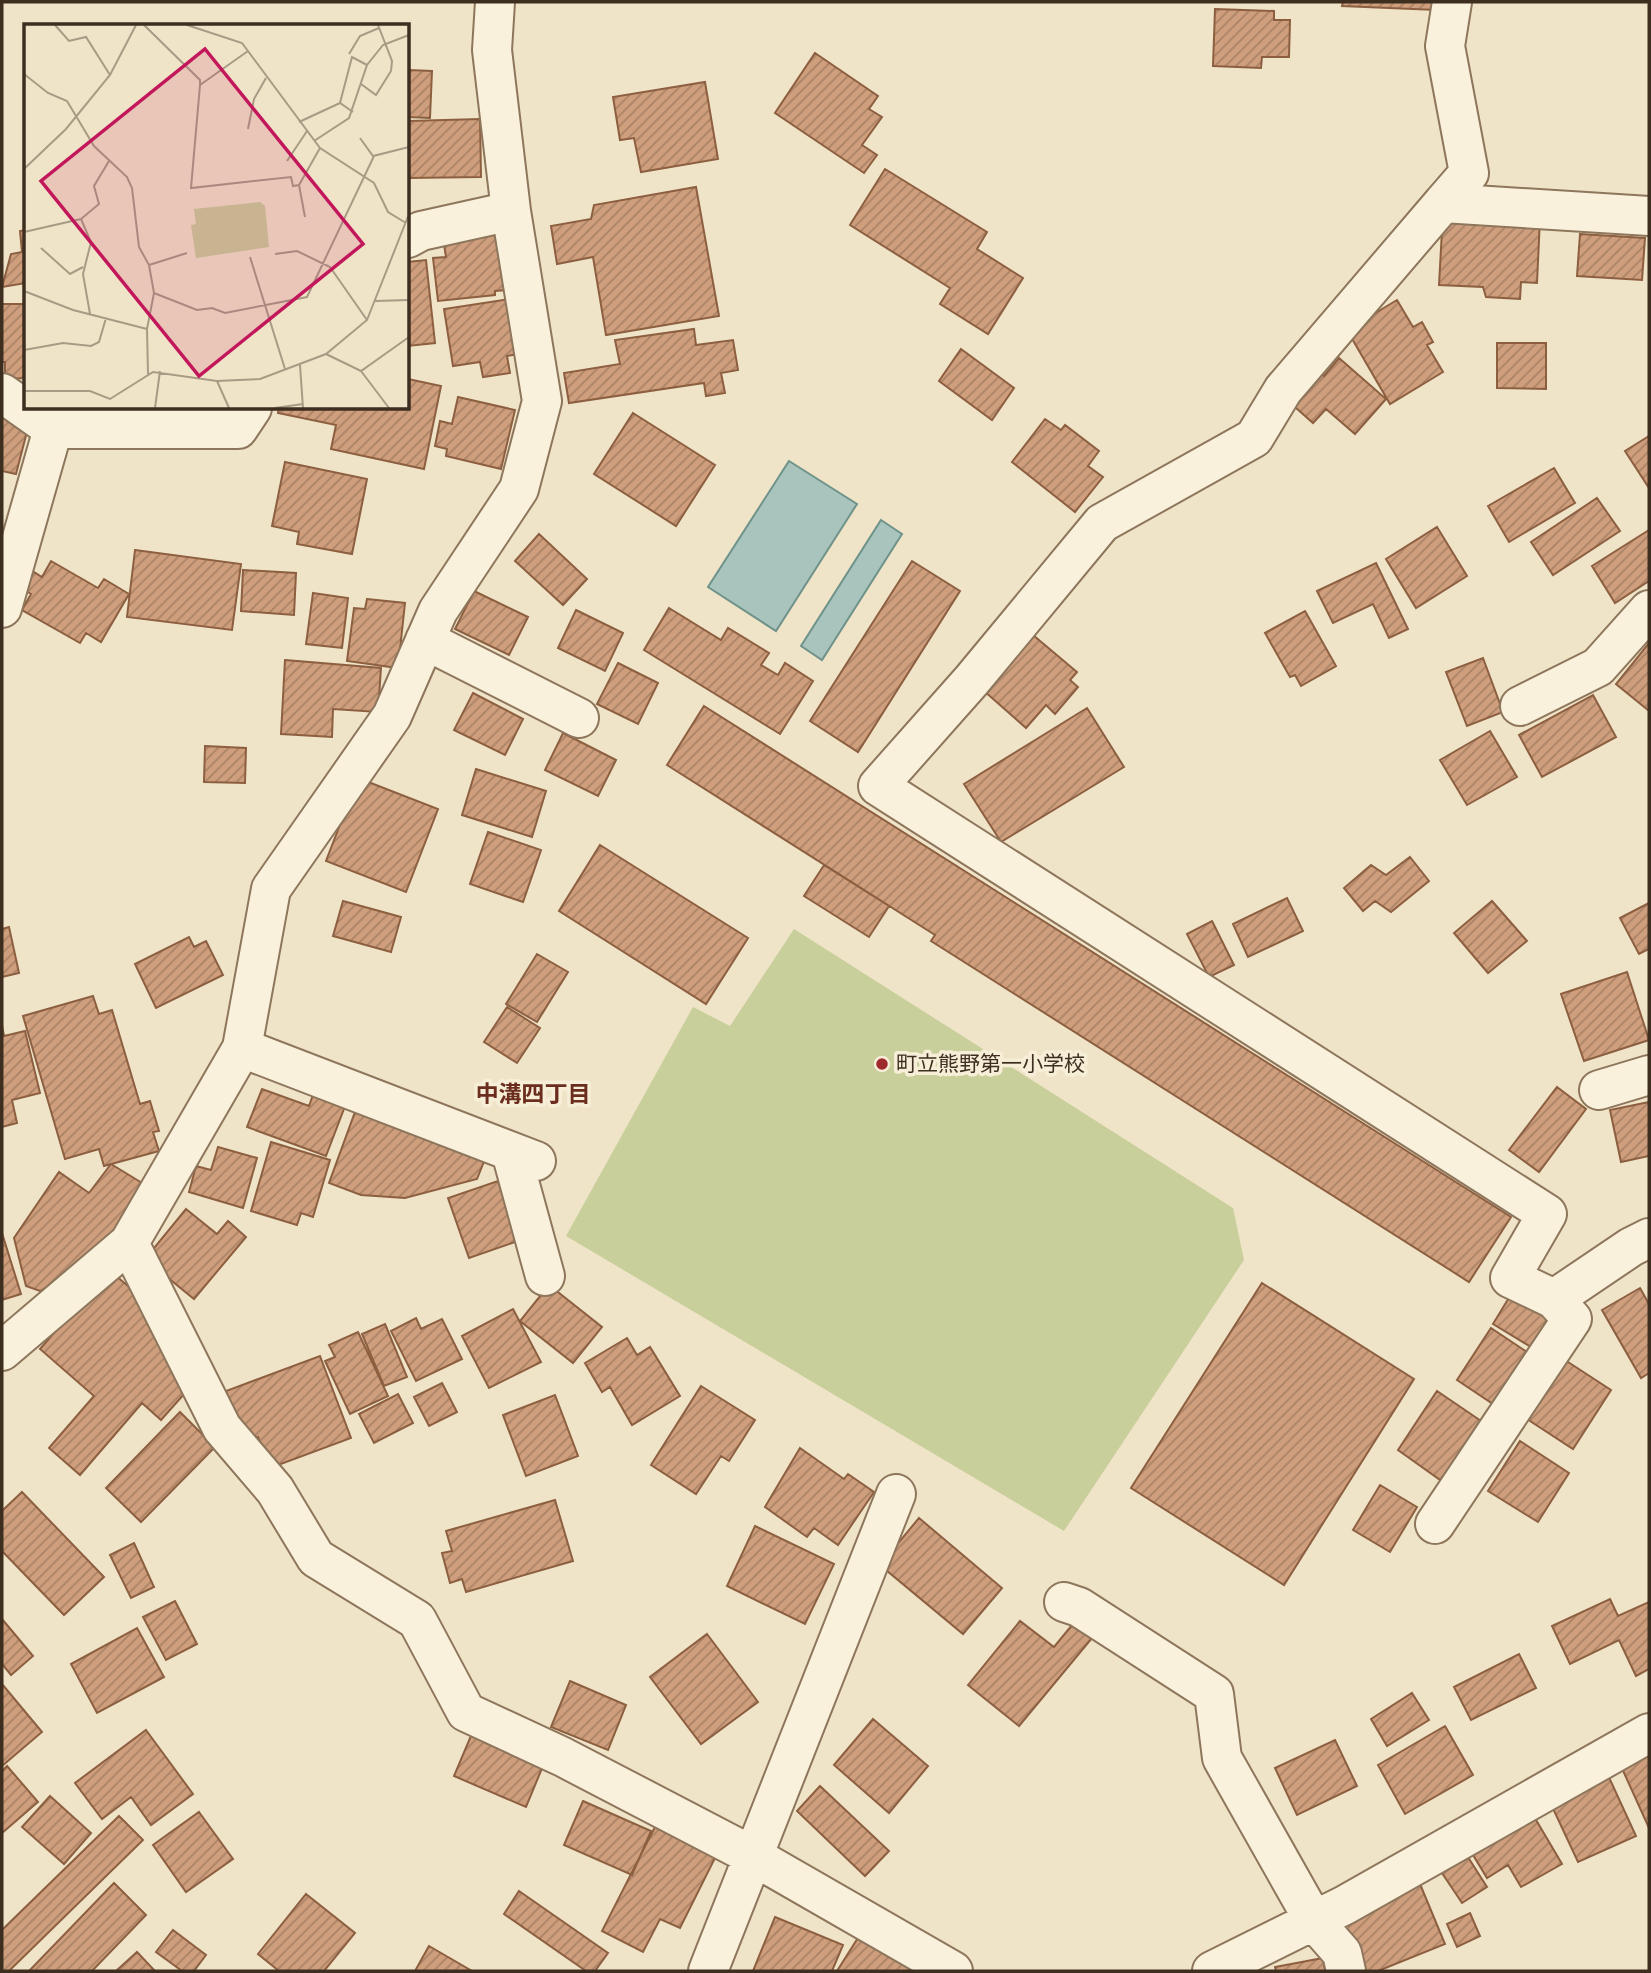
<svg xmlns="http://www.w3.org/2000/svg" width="1651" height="1973" font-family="Literata,'Noto Sans JP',serif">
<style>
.pitch{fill:#c9cf9b}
.water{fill:#a9c4bc;stroke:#6f938a;stroke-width:2}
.building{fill:url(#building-hatch);stroke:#8d5f41;stroke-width:2}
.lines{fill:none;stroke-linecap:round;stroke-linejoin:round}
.minor-casing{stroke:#8d765c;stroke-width:42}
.minor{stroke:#faf1dc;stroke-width:38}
.poi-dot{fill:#9e2a2b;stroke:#f7eed8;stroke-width:2.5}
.labels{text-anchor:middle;stroke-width:7;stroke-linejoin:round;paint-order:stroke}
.poi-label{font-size:21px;fill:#3d2e20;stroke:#f7eed8;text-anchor:start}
.neighbourhood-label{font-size:23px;font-weight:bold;fill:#6b2e1e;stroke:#f7eed8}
.inset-road{fill:none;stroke:#a89b85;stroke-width:2}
.view{fill:#c2185b;fill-opacity:0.15;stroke:#c2185b;stroke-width:3.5}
.inset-edge{fill:none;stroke:#3d2e20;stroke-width:3.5}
</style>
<defs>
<pattern id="building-hatch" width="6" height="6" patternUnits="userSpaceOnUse" patternTransform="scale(1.75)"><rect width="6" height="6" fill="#cf9f7d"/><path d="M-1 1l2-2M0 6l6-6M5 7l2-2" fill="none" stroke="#a98266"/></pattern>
</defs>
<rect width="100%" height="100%" fill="#f0e4c8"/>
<!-- pitch -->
<path class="pitch" d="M794,929L1233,1208L1244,1260L1064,1531L566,1236L693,1007L730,1026Z"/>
<!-- water -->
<path class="water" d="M789,461L857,504L776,631L708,587Z
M881,520L902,534L822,660L801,646Z"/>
<!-- building -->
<path class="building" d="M1343,2H1436V10L1342,6Z
M1215,9L1274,11V20H1290L1289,57H1262L1261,68L1213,66Z
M815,53L878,96L869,109L882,117L862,145L877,155L864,173L775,113Z
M408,70L432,71L430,118L408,117Z
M705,82L718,159L641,172L634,138L620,140L613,97Z
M480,119L481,177L408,178V121Z
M885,169L987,232L977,249L1023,278L988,334L940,304L950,288L850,225Z
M696,187L719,316L606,335L593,257L557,264L551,226L591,219L594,205Z
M1443,212L1540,218L1537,283L1521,282L1520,299L1486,297L1483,287L1439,285Z
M500,226L507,290L495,291V295L438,301L433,258L446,257L442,232Z
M26,230V283L2,287L11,254L22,252L20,231Z
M1580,234L1645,238L1642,280L1577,276Z
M426,260L435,343L408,346V262Z
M523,297L532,352L507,356L510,373L483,377L480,362L453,366L444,309Z
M1397,300L1413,327L1422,322L1433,342L1427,345L1443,372L1390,404L1347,330Z
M2,304H26V378L5,379V362H2Z
M694,329L696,345L733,340L738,370L721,373L725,393L706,396L704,383L569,403L564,373L620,364L615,340Z
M1497,343H1546V389L1497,388Z
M961,349L1014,388L992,420L939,381Z
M1339,358L1386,399L1355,434L1326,409L1313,423L1287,400L1315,369L1324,376Z
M408,379L441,386L424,469L331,449L336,425L278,413L279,408H408Z
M458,397L515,410L501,469L446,456L447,449L435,446L440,421L452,424Z
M633,413L715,465L676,526L594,474Z
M2,416L29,424L16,474L2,471Z
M1045,419L1061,430L1065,425L1099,451L1088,466L1103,477L1075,512L1012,462Z
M1649,436V488L1625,451Z
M285,462L367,479L352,554L297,544L299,532L272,526Z
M1554,468L1575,503L1509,542L1488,506Z
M1597,498L1620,531L1553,575L1531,542Z
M1437,527L1467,576L1416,608L1386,559Z
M1649,530V581L1615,603L1592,566Z
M539,534L587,579L563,605L515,561Z
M135,550L241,564L232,630L127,617Z
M51,561L98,588L104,579L129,594L101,642L86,633L80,643L22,610L31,594L19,587L29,569L42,577Z
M912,561L960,591L858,752L810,721Z
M1376,563L1408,629L1389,638L1373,604L1333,623L1317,591Z
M243,570L296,573L294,615L241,611Z
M474,591L528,617L509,655L455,629Z
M313,593L348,598L342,648L306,644Z
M367,599L405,603L398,668L347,661L354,608L365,609Z
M669,608L721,640L728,628L769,653L761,665L778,675L785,663L813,681L780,734L644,650Z
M576,610L623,633L605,671L558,648Z
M1305,611L1336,666L1301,686L1295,675L1290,677L1265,633Z
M1033,635L1077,672L1070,680L1078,687L1055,714L1046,705L1026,728L984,691Z
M1649,643V711L1616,684Z
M1483,658L1503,712L1467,726L1446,672Z
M285,660L381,668L378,712L333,709L332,737L281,734Z
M618,663L658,683L638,724L597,704Z
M473,693L523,719L505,755L454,730Z
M1593,695L1616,737L1542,777L1519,735Z
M704,706L1511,1217L1469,1282L931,941L935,935L667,765Z
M1087,708L1124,767L1001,842L964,784Z
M1490,731L1517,777L1467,805L1440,760Z
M563,733L616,760L598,796L545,770Z
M205,746L246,748L245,783L204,782Z
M476,769L546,791L532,837L462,815Z
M358,778L438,809L406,892L326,861Z
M488,832L541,850L523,902L470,884Z
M600,845L748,938L706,1004L559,911Z
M1410,857L1429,881L1391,912L1375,901L1363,911L1344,888L1371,865L1386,875Z
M824,865L889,906L869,937L804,896Z
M1287,898L1303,931L1248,957L1233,924Z
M343,901L401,917L391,952L333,936Z
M1492,901L1527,941L1488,973L1454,933Z
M1649,903V949L1639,954L1620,918Z
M1212,921L1234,965L1209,977L1187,934Z
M9,927L19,973L2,977V929Z
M189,937L194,947L206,941L223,975L156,1008L135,964Z
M537,954L568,972L537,1022L506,1004Z
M1627,972L1649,1040L1584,1061L1561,994Z
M93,996L99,1014L112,1010L140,1104L150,1101L159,1131L153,1132L159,1151L104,1166L99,1149L65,1159L23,1016Z
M507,1007L540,1028L517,1063L484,1042Z
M2,1025L4,1036L25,1031L40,1093L12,1100L17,1123L2,1127Z
M318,1081L350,1093L326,1156L247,1127L262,1089L309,1106Z
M1557,1087L1586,1109L1539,1172L1509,1150Z
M359,1101L489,1149L477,1179L405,1198L361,1195L329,1183Z
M1649,1102V1156L1621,1162L1610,1110Z
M271,1142L330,1160L313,1217L301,1213L297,1225L251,1211Z
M218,1147L257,1158L243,1208L189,1192L196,1166L211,1170Z
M111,1164L147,1186L107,1253L40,1291L26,1286L14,1238L59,1172L89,1193Z
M498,1181L518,1241L469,1258L448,1198Z
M186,1209L217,1234L228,1221L246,1237L194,1299L145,1259Z
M2,1233L21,1294L2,1300Z
M109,1270L147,1302L185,1393L161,1420L142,1403L80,1475L49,1448L94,1396L40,1349Z
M1262,1283L1414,1379L1284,1585L1131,1488Z
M549,1285L602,1327L573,1363L520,1321Z
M1640,1288L1649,1304V1373L1641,1378L1602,1310Z
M1510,1296L1549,1319L1531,1347L1493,1324Z
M513,1309L541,1362L489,1388L462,1336Z
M416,1318L421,1329L442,1319L462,1359L416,1381L391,1331Z
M385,1324L407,1377L384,1386L362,1334Z
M1491,1328L1533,1356L1499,1408L1457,1380Z
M358,1332L388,1396L350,1414L325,1361L335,1357L329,1345Z
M627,1338L637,1355L650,1347L680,1396L632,1425L610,1387L602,1392L585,1363Z
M320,1356L351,1438L270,1468L258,1437L245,1441L226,1391Z
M1565,1360L1611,1390L1573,1449L1527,1419Z
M442,1383L457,1412L429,1426L414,1397Z
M701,1386L755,1420L729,1461L721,1456L696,1494L651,1465Z
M1437,1391L1484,1423L1443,1482L1398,1450Z
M398,1394L413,1423L374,1443L359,1414Z
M555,1395L578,1456L526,1476L503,1415Z
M180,1412L215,1447L141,1522L106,1488Z
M1520,1441L1569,1473L1538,1522L1488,1491Z
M800,1448L844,1479L848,1474L874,1492L838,1545L814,1528L807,1537L765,1507Z
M1380,1485L1417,1507L1390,1552L1353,1530Z
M22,1492L104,1577L64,1615L2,1551V1511Z
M555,1500L573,1561L466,1592L462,1579L450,1583L442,1553L452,1551L446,1531Z
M919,1518L1002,1588L963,1634L880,1565Z
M755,1526L834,1564L805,1624L727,1586Z
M134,1543L154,1587L131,1598L110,1555Z
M1610,1599L1618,1616L1649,1602V1669L1636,1676L1619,1640L1570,1664L1552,1626Z
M175,1601L197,1644L166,1660L143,1617Z
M1081,1614L1102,1626L1019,1726L968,1685L1020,1621L1054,1647Z
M2,1619L33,1656L11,1675L2,1664Z
M137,1628L164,1677L97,1713L71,1664Z
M707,1634L758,1702L701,1744L650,1677Z
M1519,1654L1536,1688L1471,1720L1454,1687Z
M570,1681L626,1705L608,1750L551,1727Z
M2,1684L42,1732L2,1766Z
M1412,1693L1429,1720L1387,1746L1371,1719Z
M873,1719L928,1766L889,1813L834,1765Z
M1445,1726L1473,1775L1405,1814L1378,1765Z
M146,1730L193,1794L151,1825L131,1797L102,1819L75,1783Z
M473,1731L545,1761L526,1807L454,1776Z
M1335,1740L1357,1786L1297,1815L1275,1768Z
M1649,1751V1828L1620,1764Z
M7,1766L38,1802L2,1833V1771Z
M1607,1773L1636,1836L1578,1862L1549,1800Z
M820,1786L889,1851L865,1876L797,1811Z
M50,1796L91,1833L64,1864L22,1827Z
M583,1801L651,1831L632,1875L564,1845Z
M1529,1808L1562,1864L1521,1887L1508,1865L1487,1878L1467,1845Z
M199,1812L233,1859L186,1892L153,1845Z
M119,1816L143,1840L9,1971H2V1930Z
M659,1819L719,1850L680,1928L660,1919L643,1952L602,1931Z
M1466,1854L1487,1887L1462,1903L1440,1870Z
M114,1883L146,1915L92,1971H29Z
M1420,1884L1445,1944L1378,1971H1363L1340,1916Z
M519,1891L608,1953L595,1971H586L504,1914Z
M306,1894L355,1933L324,1971H279L258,1954Z
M1470,1913L1480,1936L1457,1947L1447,1924Z
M775,1917L843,1945L832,1971H753Z
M173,1930L206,1955L194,1971H182L156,1952Z
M863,1930L928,1971H837Z
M429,1946L472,1971H415Z
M137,1952L155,1971H116Z
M1323,1958L1325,1971H1276L1275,1967Z"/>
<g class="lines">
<!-- minor casing -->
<g class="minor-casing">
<path id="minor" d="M1443,203L1469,173L1445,46L1452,2
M1649,216L1443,203L1283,390L1254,438L1102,523L972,680L878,786L1547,1214L1510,1278L1554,1299L1631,1247L1649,1238
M408,238L421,231L511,211
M2,393L53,429
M2,608L53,429H238L252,408
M425,640L579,718
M1520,706L1598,667L1649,610
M242,1048L536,1161
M1599,1090L1649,1075
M511,1152L545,1276
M129,1243L222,1428L275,1490L316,1558L417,1620L466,1712L563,1757L753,1856L953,1971
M2,1351L129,1243L242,1048L271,889L392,716L438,611L519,489L542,401L511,211L492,50L495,2
M1435,1524L1572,1319L1554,1299
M1064,1602L1079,1607L1214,1694L1222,1758L1314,1921L1342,1953L1346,1971
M708,1971L896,1494
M1212,1971L1345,1905L1649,1733"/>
</g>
<!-- minor -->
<use href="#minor" class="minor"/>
</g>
<!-- markers -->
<circle class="poi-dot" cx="882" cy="1064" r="7"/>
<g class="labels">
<!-- poi labels -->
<g class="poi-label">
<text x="896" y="1071">町立熊野第一小学校</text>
</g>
<!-- neighbourhood labels -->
<g class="neighbourhood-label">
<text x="533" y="1102">中溝四丁目</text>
</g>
</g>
<!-- overview -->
<g transform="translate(24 24)">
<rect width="385" height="385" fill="#f0e4c8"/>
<path d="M236,178L241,182L245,223L172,234L167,201L172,200L170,185Z" fill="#c9cf9b"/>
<path class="inset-road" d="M31,1L45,17L62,13L86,51M120,1L176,56V61M163,1L218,19L296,124L350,159L364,188L382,199M224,27L176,61L167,164L267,153L269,162L275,161L296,124M325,30L336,12L355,4M0,50L24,69L43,77L70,122L103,153L108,164L115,223L125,241L130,269L123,305L124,350M337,60L352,71L367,47L368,37L354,1M316,79L328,33L343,41M275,98L316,79L329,88M224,105L230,75L242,54M336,114L349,132L385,123M290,117L325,94L343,41L359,21L385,11M263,137L283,107M0,145L42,105L86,51L112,1M275,161L281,193M0,208L57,195M17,224L46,250L59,243M251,230L273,227L306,243L343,296M226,233L261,345M125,241L163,229M0,267L49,286L123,305M130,269L173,286L188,284L201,289L283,273L350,132M351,277L385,276M66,290L59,250L67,218L57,195L75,180L70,162L85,137M0,326L39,319L67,322L75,318L82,294M302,330L337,347L385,313M276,341L279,384M337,347L365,384M193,357L205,384M0,367H66L86,375L129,348L193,357L236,355L302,330L343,296L385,190M131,384L136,347M251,384L279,380"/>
<path class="view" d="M181,25L339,220L175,352L17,157Z"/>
<rect width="385" height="385" class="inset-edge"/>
</g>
<!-- border -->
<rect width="1651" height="1973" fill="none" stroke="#3d2e20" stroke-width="7"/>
</svg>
